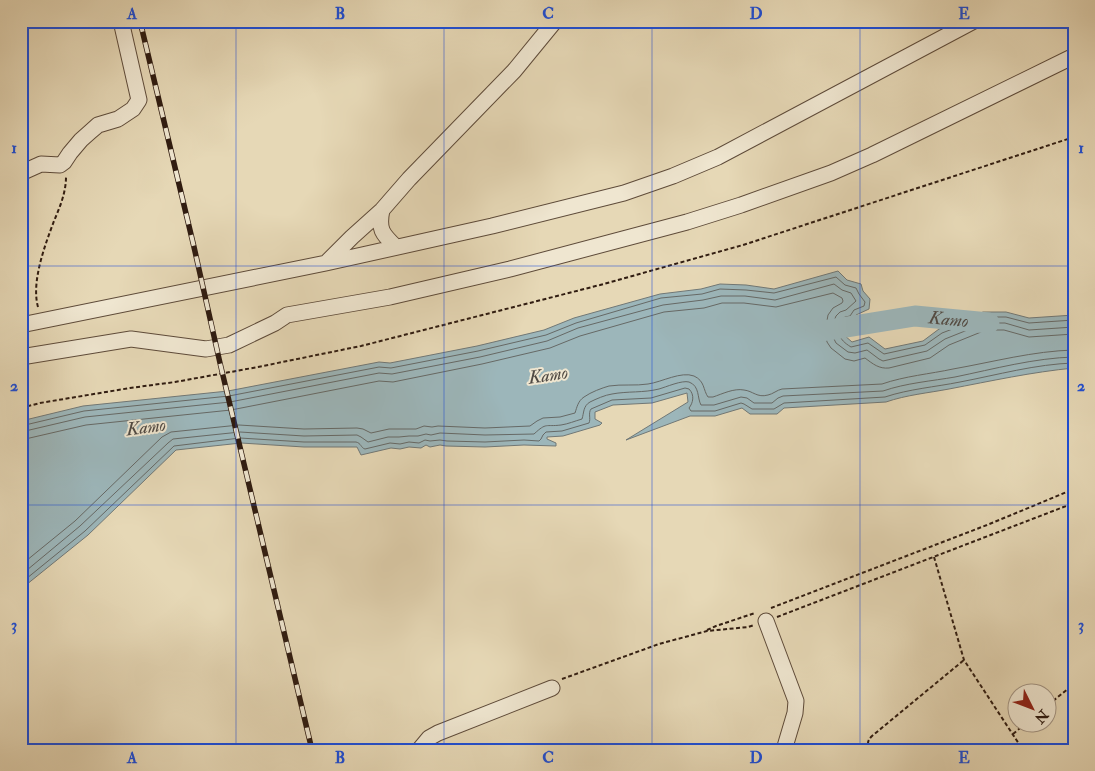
<svg xmlns="http://www.w3.org/2000/svg" width="1095" height="771" font-family="'IM FELL Double Pica',serif">
<style>
.water{fill:#9cb6ba;stroke:#717876}
.lines{fill:none;stroke-linecap:round;stroke-linejoin:round}
.shore{stroke:#666966;stroke-width:1}
.river{stroke:#9cb6ba;stroke-width:21}
.minor-casing{stroke:#5e4b3a;stroke-width:17}
.path{stroke:#301c11;stroke-width:2;stroke-dasharray:4 2.5;stroke-linecap:butt}
.minor{stroke:#efe6d0;stroke-width:15}
.rail-casing{stroke:#301c11;stroke-width:5.5}
.rail{stroke:#efe6d0;stroke-width:4;stroke-dasharray:11;stroke-linecap:butt}
.grid{fill:none;stroke:#1d4ed8;stroke-width:1;stroke-opacity:0.55}
.labels{text-anchor:middle;stroke-width:4;stroke-linejoin:round;paint-order:stroke}
.water-label{font-size:18px;font-style:italic;fill:#504a44;stroke:#efe6d0}
.neatline{fill:none;stroke:#1d4ed8;stroke-width:2}
.grid-label{font-size:16px;text-anchor:middle;font-weight:bold;fill:#1d4ed8}
</style>
<rect width="100%" height="100%" fill="#e6d8b6"/>
<filter id="stains"><feTurbulence type="fractalNoise" baseFrequency=".004" numOctaves="4"/><feColorMatrix values="0 0 0 0 .2 0 0 0 0 .09 0 0 0 0 .02 0 0 0 .5 -.17"/></filter>
<radialGradient id="worn" r=".72"><stop offset=".6" stop-color="#630" stop-opacity="0"/><stop offset="1" stop-color="#630" stop-opacity=".3"/></radialGradient>
<!-- water -->
<path class="water" d="M838,271L847,280L861,284L863,291L870,299L869,309L856,315L858,320L846,322L844,335L852,342L869,337L885,349L923,341L939,329L983,312H1006L1029,318L1074,315V368C1032,372 991,381 949,389C928,393 906,395 886,402L784,408L777,414H750L742,408L715,416H690L626,440L688,402L687,393L652,403L613,405L595,412V419L602,423L600,425L563,436L547,437V439L556,443V446L524,445L485,447L446,446L440,445L430,447L426,445L421,448L409,447L400,449L391,448L361,455L357,447H304L241,443L176,450L88,535L21,589V421L83,406L228,391L379,362L390,363L477,346L544,330L574,318L660,294L701,289L720,284L746,285L774,289Z"/>
<g class="lines">
<!-- shore -->
<path class="shore" d="M21,426L84,411L229,396L379,367L391,368L478,351L546,335L576,323L661,298L702,294L720,289L746,290L774,293L836,277L845,285L856,288L859,294L865,302L864,306L854,310L850,316L845,317L842,319C837,333 838,339 851,347L868,343L884,354L925,345L942,333L984,317H1006L1029,323L1074,320
M21,432L85,417L230,402L379,373L392,374L480,357L547,341L578,328L663,305L703,300L721,296H745L775,300L834,284L842,290L851,293L856,301L846,310L840,312L836,316L834,321L833,337L836,343L848,352L855,353L867,350L879,359L883,361L927,351L945,339L985,323H1005L1029,330L1074,327
M21,440L86,425L231,410L379,381L393,382L482,364L550,348L580,336L664,312L704,308L722,303H744L776,307L833,293L842,298L843,301L842,303L833,308L828,315L825,332L827,342L831,348L845,359L854,361L865,358C873,364 879,369 889,368L930,358L949,345L986,330H1004L1029,337L1074,334
M21,565L75,521L162,437L171,432L239,425L304,429L357,428L363,429L371,433L389,429H416L424,426L432,427L438,426L485,428L530,426L537,421L543,418L560,417L575,413C577,407 578,401 584,397C591,392 602,388 609,386C622,384 636,386 648,384C662,382 681,371 694,376C705,381 703,390 708,397H713C722,394 734,388 744,390C753,391 757,398 768,395C773,394 777,390 782,389L882,384C905,376 930,374 953,369C993,362 1033,351 1074,350
M21,575L80,526L168,443L173,439L240,432L304,436L357,435L361,437L368,442L388,437H399L409,436H418L426,434L431,435L440,433L485,435L534,434C547,422 545,427 561,425C568,424 575,421 582,419C584,413 583,406 590,402C596,399 605,395 612,394C628,391 643,393 659,389C666,387 682,380 689,382C700,386 697,398 701,405H714L741,397L747,398L754,403H772L778,398L783,396L883,391C906,383 932,381 955,377C994,369 1034,358 1074,357
M21,583L85,531L174,446L240,438L304,442H356C361,443 361,448 365,449L390,443L400,444L409,442L419,443L425,440L430,441L440,440L447,441L485,442L524,440L539,441L541,439L543,435L546,432L562,431L589,423C591,419 588,413 591,409L612,400L651,398L685,388L689,389C695,395 693,403 689,408L691,411H715L741,403L744,404L752,409H774L784,403L885,397C909,389 935,387 960,382C997,375 1036,364 1074,363"/>
<!-- river -->
<path class="river" id="s1" d="M816,332L915,316L989,323"/>
<!-- minor casing -->
<g class="minor-casing">
<path id="minor" d="M21,173L41,164L60,165L64,162L70,153L81,140L90,132L98,125L118,119L133,109L139,100L121,21
M382,210C378,229 382,234 396,247
M326,263L352,237L382,210L409,179L514,71L555,21
M21,325L326,263L492,226L624,193L673,176L718,157L974,21
M21,357L131,339L206,349L229,345L275,323L287,315L390,297L510,269L687,222L741,205L831,173L872,155L1074,56
M766,621L796,701L795,713L784,750
M419,750L429,738L438,733L552,688"/>
</g>
<!-- path -->
<path class="path" d="M38,307C31,282 45,245 54,221C60,207 66,192 66,177
M21,408L40,403L130,388L175,382L258,367L361,346L600,285L743,245L1074,137
M934,557L964,660L1023,750
M771,608L987,525L1074,489
M777,617L1074,503
M707,630L716,626L755,613
M562,679L659,644L707,631L748,627L754,625
M1048,705L1074,684
M1013,734L1025,724
M870,750C867,744 867,741 872,736L964,660"/>
<!-- minor -->
<use href="#minor" class="minor"/>
<!-- rail casing -->
<g class="rail-casing">
<path id="rail" d="M140,21L194,247L220,363L312,750"/>
</g>
<!-- rail -->
<use href="#rail" class="rail"/>
</g>
<!-- grid -->
<path class="grid" d="M236,21V750M444,21V750M652,21V750M860,21V750M21,266H1074M21,505H1074"/>
<g class="labels">
<!-- water labels -->
<g class="water-label">
<text dy="6" stroke="none"><textPath href="#s1" startOffset="134">Kamo</textPath></text>
<text transform="translate(548 375) rotate(-8)" y="6">Kamo</text>
<text transform="translate(146 427) rotate(-7)" y="6">Kamo</text>
</g>
</g>
<!-- margin -->
<rect width="1095" height="771" fill="none" stroke="#e6d8b6" stroke-width="55"/>
<!-- north arrow -->
<g transform="translate(1032 708) rotate(132)"><circle r="24" fill="#efe6d0" stroke="#a39584"/>
<path d="M0-4L9 19L0 12L-9 19Z" fill="#8f2418"/>
<text y="-8" font-size="14" font-weight="bold" text-anchor="middle" fill="#301c11">N</text>
</g>
<rect x="28" y="28" width="1040" height="716" class="neatline"/>
<g class="grid-label">
<text x="132" y="19">A</text>
<text x="340" y="19">B</text>
<text x="548" y="19">C</text>
<text x="756" y="19">D</text>
<text x="964" y="19">E</text>
<text x="14" y="153">1</text>
<text x="1081" y="153">1</text>
<text x="14" y="391">2</text>
<text x="1081" y="391">2</text>
<text x="14" y="630">3</text>
<text x="1081" y="630">3</text>
<text x="132" y="763">A</text>
<text x="340" y="763">B</text>
<text x="548" y="763">C</text>
<text x="756" y="763">D</text>
<text x="964" y="763">E</text>
</g>
<rect width="100%" height="100%" filter="url(#stains)"/>
<rect width="100%" height="100%" fill="url(#worn)"/>
</svg>
